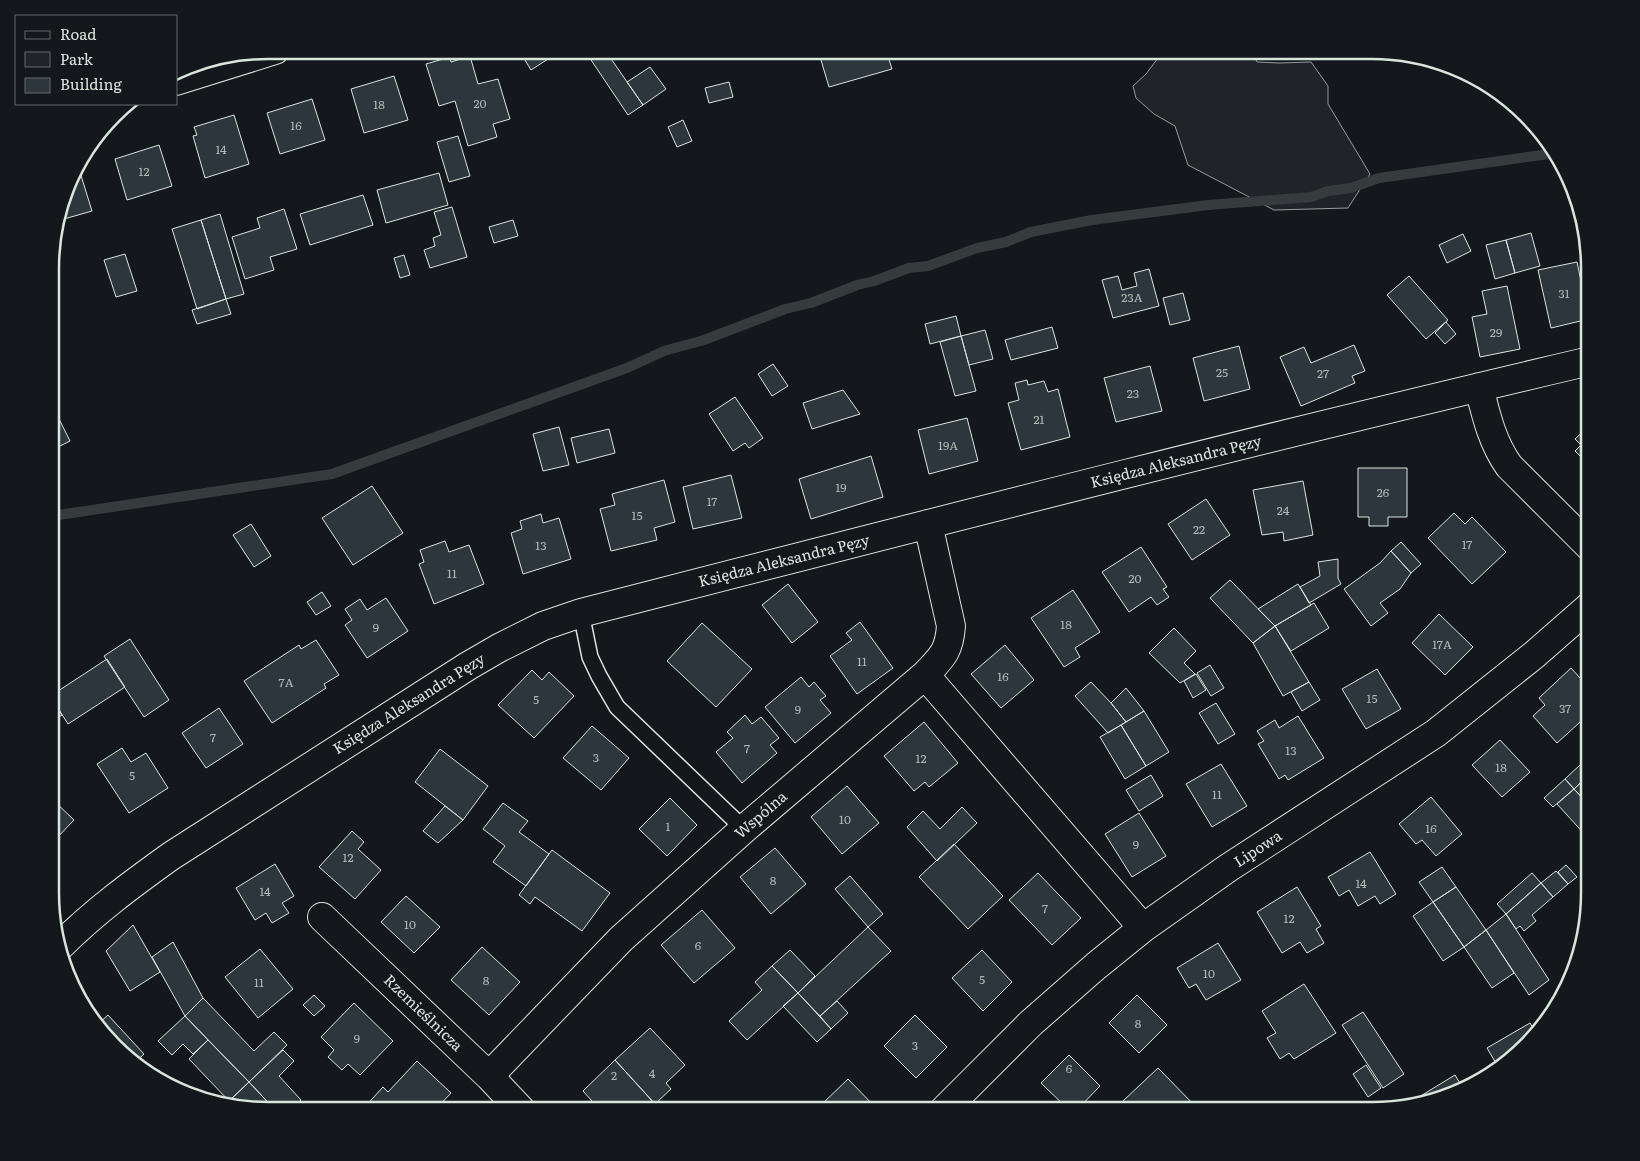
<svg xmlns="http://www.w3.org/2000/svg" width="1640" height="1161" font-family="Literata,serif">
<style>
.green{fill:#202428;stroke:#939e99}
.lines{fill:none;stroke-linecap:round;stroke-linejoin:round}
.stream{stroke:#363b3e;stroke-width:10}
.building{fill:#2c363c;stroke:#d8e6dc}
.lane-casing{stroke:#d8e6dc;stroke-width:18}
.street-casing{stroke:#d8e6dc;stroke-width:30}
.lane{stroke:#14181c;stroke-width:15}
.street{stroke:#14181c;stroke-width:28}
.labels{text-anchor:middle;stroke-width:4;stroke-linejoin:round;paint-order:stroke}
.number-label{font-size:12px;fill:#adbab4}
.street-label{font-size:15px;fill:#d8e6dc;stroke:#14181c}
.rim{fill:none;stroke:#d8e6dc;stroke-width:2.5}
</style>
<rect width="100%" height="100%" fill="#14181c"/>
<!-- green -->
<path class="green" d="M1164,50H1251L1257,62L1279,63L1311,62L1328,86V104L1370,174L1348,208L1274,210L1188,165L1175,126L1154,114L1136,98L1133,86L1146,74Z"/>
<g class="lines">
<!-- stream -->
<path class="stream" d="M52,516L332,474L627,368L664,351L704,340L785,309L811,303L857,285L874,281L909,268L928,266L977,248L1006,242L1031,232L1092,220L1208,205L1311,197L1328,191L1351,188L1379,178L1556,153"/>
</g>
<!-- building -->
<path class="building" d="M519,50H562L531,70Z
M587,50H605L643,105L628,115L585,51Z
M818,50H886L892,69L829,87Z
M1251,50H1269L1270,56L1252,58Z
M470,56L478,84L498,79L510,119L493,124L497,137L468,146L455,101L439,106L426,64L450,57L451,62Z
M650,67L666,89L643,105L627,82Z
M394,76L408,120L364,133L351,89Z
M729,82L733,97L709,103L705,88Z
M312,99L325,140L280,154L267,113Z
M234,115L249,164L205,178L193,136L197,135L194,127Z
M683,120L692,141L677,147L668,127Z
M458,136L470,176L449,182L437,142Z
M159,145L172,186L127,200L115,159Z
M79,169L92,211L57,221L73,171Z
M439,173L448,205L386,223L377,190Z
M363,195L373,225L310,245L300,214Z
M452,207L467,257L430,268L424,250L435,246L433,238L441,235L434,212Z
M284,209L297,249L270,257L274,270L245,279L232,237L260,228L257,218Z
M220,214L244,294L226,299L201,220Z
M201,220L226,299L197,309L172,229Z
M513,220L518,236L494,243L489,227Z
M1531,233L1540,266L1515,273L1506,240Z
M1463,234L1471,251L1447,263L1439,245Z
M1506,240L1515,273L1495,279L1486,245Z
M125,254L137,291L116,297L104,260Z
M404,255L410,275L400,278L394,258Z
M1577,262L1589,319L1551,328L1538,270Z
M1149,269L1159,306L1113,318L1102,280L1118,276L1122,290L1137,286L1134,273Z
M1409,276L1448,320L1426,339L1387,295Z
M1507,286L1520,349L1480,357L1472,317L1487,314L1482,291Z
M1183,293L1190,320L1170,325L1163,298Z
M226,299L231,314L197,324L192,310Z
M956,316L961,336L930,344L925,324Z
M1446,322L1456,334L1445,344L1435,333Z
M1052,327L1058,348L1011,360L1005,340Z
M985,330L993,359L969,365L961,336Z
M961,336L976,391L955,396L940,342Z
M1354,345L1365,371L1352,376L1355,383L1301,406L1280,357L1304,347L1311,363Z
M1239,346L1250,389L1204,401L1193,358Z
M773,364L788,386L772,396L758,374Z
M1150,366L1162,411L1116,422L1104,378Z
M1027,380L1028,385L1044,381L1048,392L1058,389L1070,437L1021,450L1008,403L1019,400L1015,383Z
M843,390L860,414L812,429L803,403Z
M735,397L763,438L749,448L745,443L733,451L709,414Z
M57,415L70,441L52,450V417Z
M967,418L978,461L929,474L918,430Z
M1590,425V466L1575,451L1581,445L1575,439Z
M559,427L569,465L543,471L533,434Z
M609,429L615,453L577,463L571,438Z
M871,456L883,497L811,519L799,479Z
M1358,468H1407V517H1388V526H1369V517H1358Z
M731,475L742,518L693,529L683,487Z
M664,480L675,522L654,528L657,540L611,551L600,509L615,505L612,494Z
M1303,481L1313,535L1284,541L1283,532L1262,535L1253,490Z
M372,486L403,533L353,565L322,518Z
M1206,499L1230,535L1192,560L1168,524Z
M1454,513L1465,524L1472,517L1506,552L1472,584L1428,538Z
M541,514L543,523L559,518L571,559L523,574L511,533L522,529L520,521Z
M251,524L271,556L254,567L233,535Z
M445,541L449,552L469,545L484,584L434,604L419,564L424,562L420,550Z
M1401,542L1421,564L1411,573L1391,551Z
M1141,547L1167,587L1163,589L1169,597L1157,605L1151,597L1129,612L1102,572Z
M1391,551L1411,573L1400,589L1380,603L1388,613L1371,626L1344,589L1380,563Z
M1338,559V578L1341,584L1309,603L1300,587L1320,576L1318,562Z
M1230,580L1275,626L1253,643L1210,598Z
M788,584L818,622L792,643L762,605Z
M1298,584L1311,605L1275,626L1258,609Z
M1073,590L1100,632L1075,648L1080,657L1064,667L1031,618Z
M322,592L331,606L316,615L307,602Z
M386,598L408,631L367,658L345,625L352,620L345,609L360,599L367,610Z
M1314,603L1329,628L1291,651L1275,626Z
M1439,614L1473,647L1445,675L1412,643Z
M860,622L893,668L857,694L830,656L852,640L846,633Z
M702,623L752,669L716,707L667,661Z
M1275,626L1309,682L1283,696L1253,643Z
M1174,628L1196,651L1184,663L1195,674L1180,683L1149,653Z
M130,639L169,700L144,717L104,656Z
M316,640L339,675L324,684L326,688L272,723L244,681L299,645L301,649Z
M1005,645L1034,680L1001,708L971,674Z
M107,659L125,687L68,724L52,699V695Z
M1210,665L1224,688L1211,696L1197,673Z
M1571,668L1590,689V713L1557,743L1533,716L1545,705L1539,698Z
M1377,669L1401,709L1366,729L1342,689Z
M532,670L542,680L549,672L574,696L534,738L498,705Z
M1196,674L1206,690L1193,698L1184,681Z
M801,677L809,687L814,682L826,696L820,700L831,713L795,743L765,707Z
M1091,682L1111,703L1126,722L1108,733L1075,696Z
M1309,682L1320,700L1302,711L1291,692Z
M1126,688L1144,711L1126,722L1111,703Z
M52,699L62,715L52,722Z
M1216,703L1235,734L1218,744L1199,713Z
M219,708L243,744L206,768L182,733Z
M1144,711L1169,752L1146,766L1121,725Z
M745,715L752,724L761,717L779,738L770,745L777,753L742,783L716,752L733,738L727,732Z
M1298,716L1324,758L1288,780L1285,775L1279,779L1258,744L1264,741L1257,731L1275,720L1279,728Z
M924,722L958,763L929,787L925,782L914,791L884,756Z
M1121,725L1146,766L1125,779L1100,737Z
M592,726L629,758L601,790L563,758Z
M1500,740L1530,772L1502,797L1472,765Z
M122,748L131,762L146,753L168,788L129,813L97,764Z
M440,749L488,786L463,820L415,782Z
M1221,764L1247,806L1212,827L1186,784Z
M1581,764L1590,774L1574,789L1565,779Z
M1590,774V806L1574,789Z
M1151,775L1163,796L1139,811L1126,790Z
M1565,779L1574,789L1553,807L1544,798Z
M847,786L879,823L842,854L811,817Z
M1574,789L1590,806L1588,838L1557,804Z
M1431,797L1462,834L1436,856L1422,840L1416,844L1399,824Z
M670,798L697,825L667,856L639,829Z
M52,799L74,820L52,843Z
M503,803L528,821L519,832L549,854L526,886L493,862L505,846L483,829Z
M445,806L463,820L438,843L423,831Z
M962,807L977,823L937,861L907,827L923,811L940,829Z
M1139,813L1166,856L1132,877L1105,834Z
M352,831L364,842L358,849L381,870L355,899L319,867Z
M954,844L1003,896L968,929L919,877Z
M775,848L806,884L771,914L740,877Z
M552,850L610,893L582,931L535,897L530,904L519,895Z
M1370,852L1396,894L1380,904L1375,896L1358,906L1349,890L1339,896L1328,877Z
M275,864L294,896L282,903L289,913L272,923L266,913L255,920L236,888Z
M1566,865L1577,877L1568,884L1558,872Z
M1442,867L1456,887L1433,902L1419,882Z
M1556,871L1568,884L1553,897L1541,883Z
M1038,873L1081,918L1052,945L1009,900Z
M1532,873L1541,883L1506,914L1497,904Z
M850,876L883,914L868,927L835,889Z
M1541,883L1553,897L1532,915L1536,921L1524,931L1520,926L1516,929L1506,914Z
M1297,887L1321,926L1316,929L1324,943L1307,953L1300,942L1282,953L1257,912Z
M1456,887L1486,930L1464,947L1433,902Z
M406,896L440,927L414,953L381,922Z
M1433,902L1464,947L1443,961L1413,916Z
M702,910L735,948L694,983L661,945Z
M1506,914L1549,980L1529,995L1486,930Z
M133,925L160,972L130,991L106,951Z
M868,927L891,951L820,1016L798,993Z
M1486,930L1514,973L1492,988L1464,947Z
M173,942L203,998L185,1016L152,957Z
M1218,943L1241,980L1206,1000L1196,984L1189,988L1177,968Z
M482,947L520,982L489,1015L451,980Z
M260,949L293,989L258,1018L225,977Z
M790,950L815,976L798,993L772,966Z
M982,950L1012,982L983,1011L952,978Z
M772,966L798,993L747,1040L729,1021L762,990L755,982Z
M1304,984L1336,1033L1294,1059L1289,1053L1280,1059L1267,1038L1276,1033L1262,1011Z
M798,993L831,1029L817,1042L783,1006Z
M314,995L325,1006L314,1016L303,1005Z
M1137,995L1167,1025L1139,1053L1109,1023Z
M203,998L254,1051L274,1032L287,1045L249,1082L185,1016Z
M837,1001L848,1013L831,1029L820,1016Z
M354,1003L393,1041L360,1075L348,1064L342,1070L328,1057L334,1050L321,1037Z
M1363,1012L1404,1074L1383,1088L1342,1025Z
M108,1015L144,1054L133,1064L98,1024Z
M915,1015L947,1047L916,1078L884,1046Z
M185,1016L208,1040L193,1054L183,1044L172,1055L158,1041Z
M1530,1023L1536,1033L1497,1065L1487,1048Z
M650,1028L685,1065L666,1083L671,1089L655,1104L615,1060Z
M208,1040L249,1082L229,1101L189,1059Z
M283,1050L294,1061L279,1076L301,1100L290,1111H276L249,1082Z
M1069,1055L1100,1086L1076,1111H1070L1041,1083Z
M615,1060L655,1104L647,1111H601L583,1091Z
M417,1061L451,1093L434,1111H361L383,1087L388,1092Z
M1366,1065L1381,1088L1368,1097L1353,1074Z
M1158,1068L1200,1111H1133L1123,1101Z
M1455,1075L1464,1090L1415,1101L1414,1100Z
M848,1079L879,1111H823L819,1107Z
M249,1082L276,1111H254L225,1105Z"/>
<g class="lines">
<!-- lane casing -->
<g class="lane-casing">
<path id="lane" d="M581,613L590,657L599,676L617,707L744,829"/>
</g>
<!-- street casing -->
<g class="street-casing">
<path id="street" d="M176,81L275,50
M1479,387C1486,415 1492,442 1509,466L1590,547
M925,675L1143,928
M322,917L489,1076L522,1111
M60,946C94,912 132,884 171,856L468,666L499,648L543,626L581,613C916,527 1252,440 1590,361
M489,1076L621,939L744,829L925,675C942,657 949,652 951,626L928,524
M943,1111L1031,1023L1096,966L1143,928L1228,868L1436,733L1534,655L1590,606"/>
</g>
<!-- lane -->
<use href="#lane" class="lane"/>
<!-- street -->
<use href="#street" class="street"/>
</g>
<g class="labels">
<!-- number labels -->
<g class="number-label">
<text x="480" y="108">20</text>
<text x="379" y="109">18</text>
<text x="296" y="130">16</text>
<text x="221" y="154">14</text>
<text x="144" y="176">12</text>
<text x="1564" y="298">31</text>
<text x="1132" y="302">23A</text>
<text x="1496" y="337">29</text>
<text x="1222" y="377">25</text>
<text x="1323" y="378">27</text>
<text x="1133" y="398">23</text>
<text x="1039" y="424">21</text>
<text x="948" y="450">19A</text>
<text x="841" y="492">19</text>
<text x="1383" y="497">26</text>
<text x="712" y="506">17</text>
<text x="1283" y="515">24</text>
<text x="637" y="520">15</text>
<text x="1199" y="534">22</text>
<text x="1467" y="549">17</text>
<text x="541" y="550">13</text>
<text x="452" y="578">11</text>
<text x="1135" y="583">20</text>
<text x="1066" y="629">18</text>
<text x="376" y="632">9</text>
<text x="1442" y="649">17A</text>
<text x="862" y="666">11</text>
<text x="1003" y="681">16</text>
<text x="286" y="687">7A</text>
<text x="1372" y="703">15</text>
<text x="536" y="704">5</text>
<text x="1565" y="713">37</text>
<text x="798" y="714">9</text>
<text x="213" y="742">7</text>
<text x="747" y="753">7</text>
<text x="1291" y="755">13</text>
<text x="596" y="762">3</text>
<text x="921" y="763">12</text>
<text x="1501" y="772">18</text>
<text x="132" y="780">5</text>
<text x="1217" y="799">11</text>
<text x="845" y="824">10</text>
<text x="668" y="831">1</text>
<text x="1431" y="833">16</text>
<text x="1136" y="849">9</text>
<text x="348" y="862">12</text>
<text x="773" y="885">8</text>
<text x="1361" y="888">14</text>
<text x="265" y="896">14</text>
<text x="1045" y="913">7</text>
<text x="1289" y="923">12</text>
<text x="410" y="929">10</text>
<text x="698" y="950">6</text>
<text x="1209" y="978">10</text>
<text x="982" y="984">5</text>
<text x="486" y="985">8</text>
<text x="259" y="987">11</text>
<text x="1138" y="1028">8</text>
<text x="357" y="1043">9</text>
<text x="915" y="1050">3</text>
<text x="1069" y="1073">6</text>
<text x="652" y="1078">4</text>
<text x="614" y="1080">2</text>
</g>
<!-- street labels -->
<g class="street-label">
<text transform="translate(1176 462) rotate(-14)" y="5">Księdza Aleksandra Pęzy</text>
<text transform="translate(784 561) rotate(-14)" y="5">Księdza Aleksandra Pęzy</text>
<text transform="translate(409 704) rotate(-32)" y="5">Księdza Aleksandra Pęzy</text>
<text transform="translate(761 815) rotate(-41)" y="5">Wspólna</text>
<text transform="translate(1258 849) rotate(-33)" y="5">Lipowa</text>
<text transform="translate(423 1013) rotate(44)" y="5">Rzemieślnicza</text>
</g>
</g>
<!-- crop -->
<path d="M0 0H1640V1161H0ZM268 59H1372A209 209 0 0 1 1581 268V893A209 209 0 0 1 1372 1102H268A209 209 0 0 1 59 893V268A209 209 0 0 1 268 59Z" fill="#14181c" fill-rule="evenodd"/>
<path class="rim" d="M268 59H1372A209 209 0 0 1 1581 268V893A209 209 0 0 1 1372 1102H268A209 209 0 0 1 59 893V268A209 209 0 0 1 268 59Z"/>
<!-- legend -->
<rect x="15" y="15" width="162" height="90" fill="#14181c" stroke="#626a69"/>
<rect x="25" y="31" width="25" height="8" fill="#14181c" stroke="#626a69"/>
<text x="60" y="40" font-size="15" fill="#d8e6dc">Road</text>
<rect x="25" y="52" width="25" height="15" fill="#202428" stroke="#626a69"/>
<text x="60" y="65" font-size="15" fill="#d8e6dc">Park</text>
<rect x="25" y="78" width="25" height="15" fill="#2c363c" stroke="#626a69"/>
<text x="60" y="90" font-size="15" fill="#d8e6dc">Building</text>
</svg>
